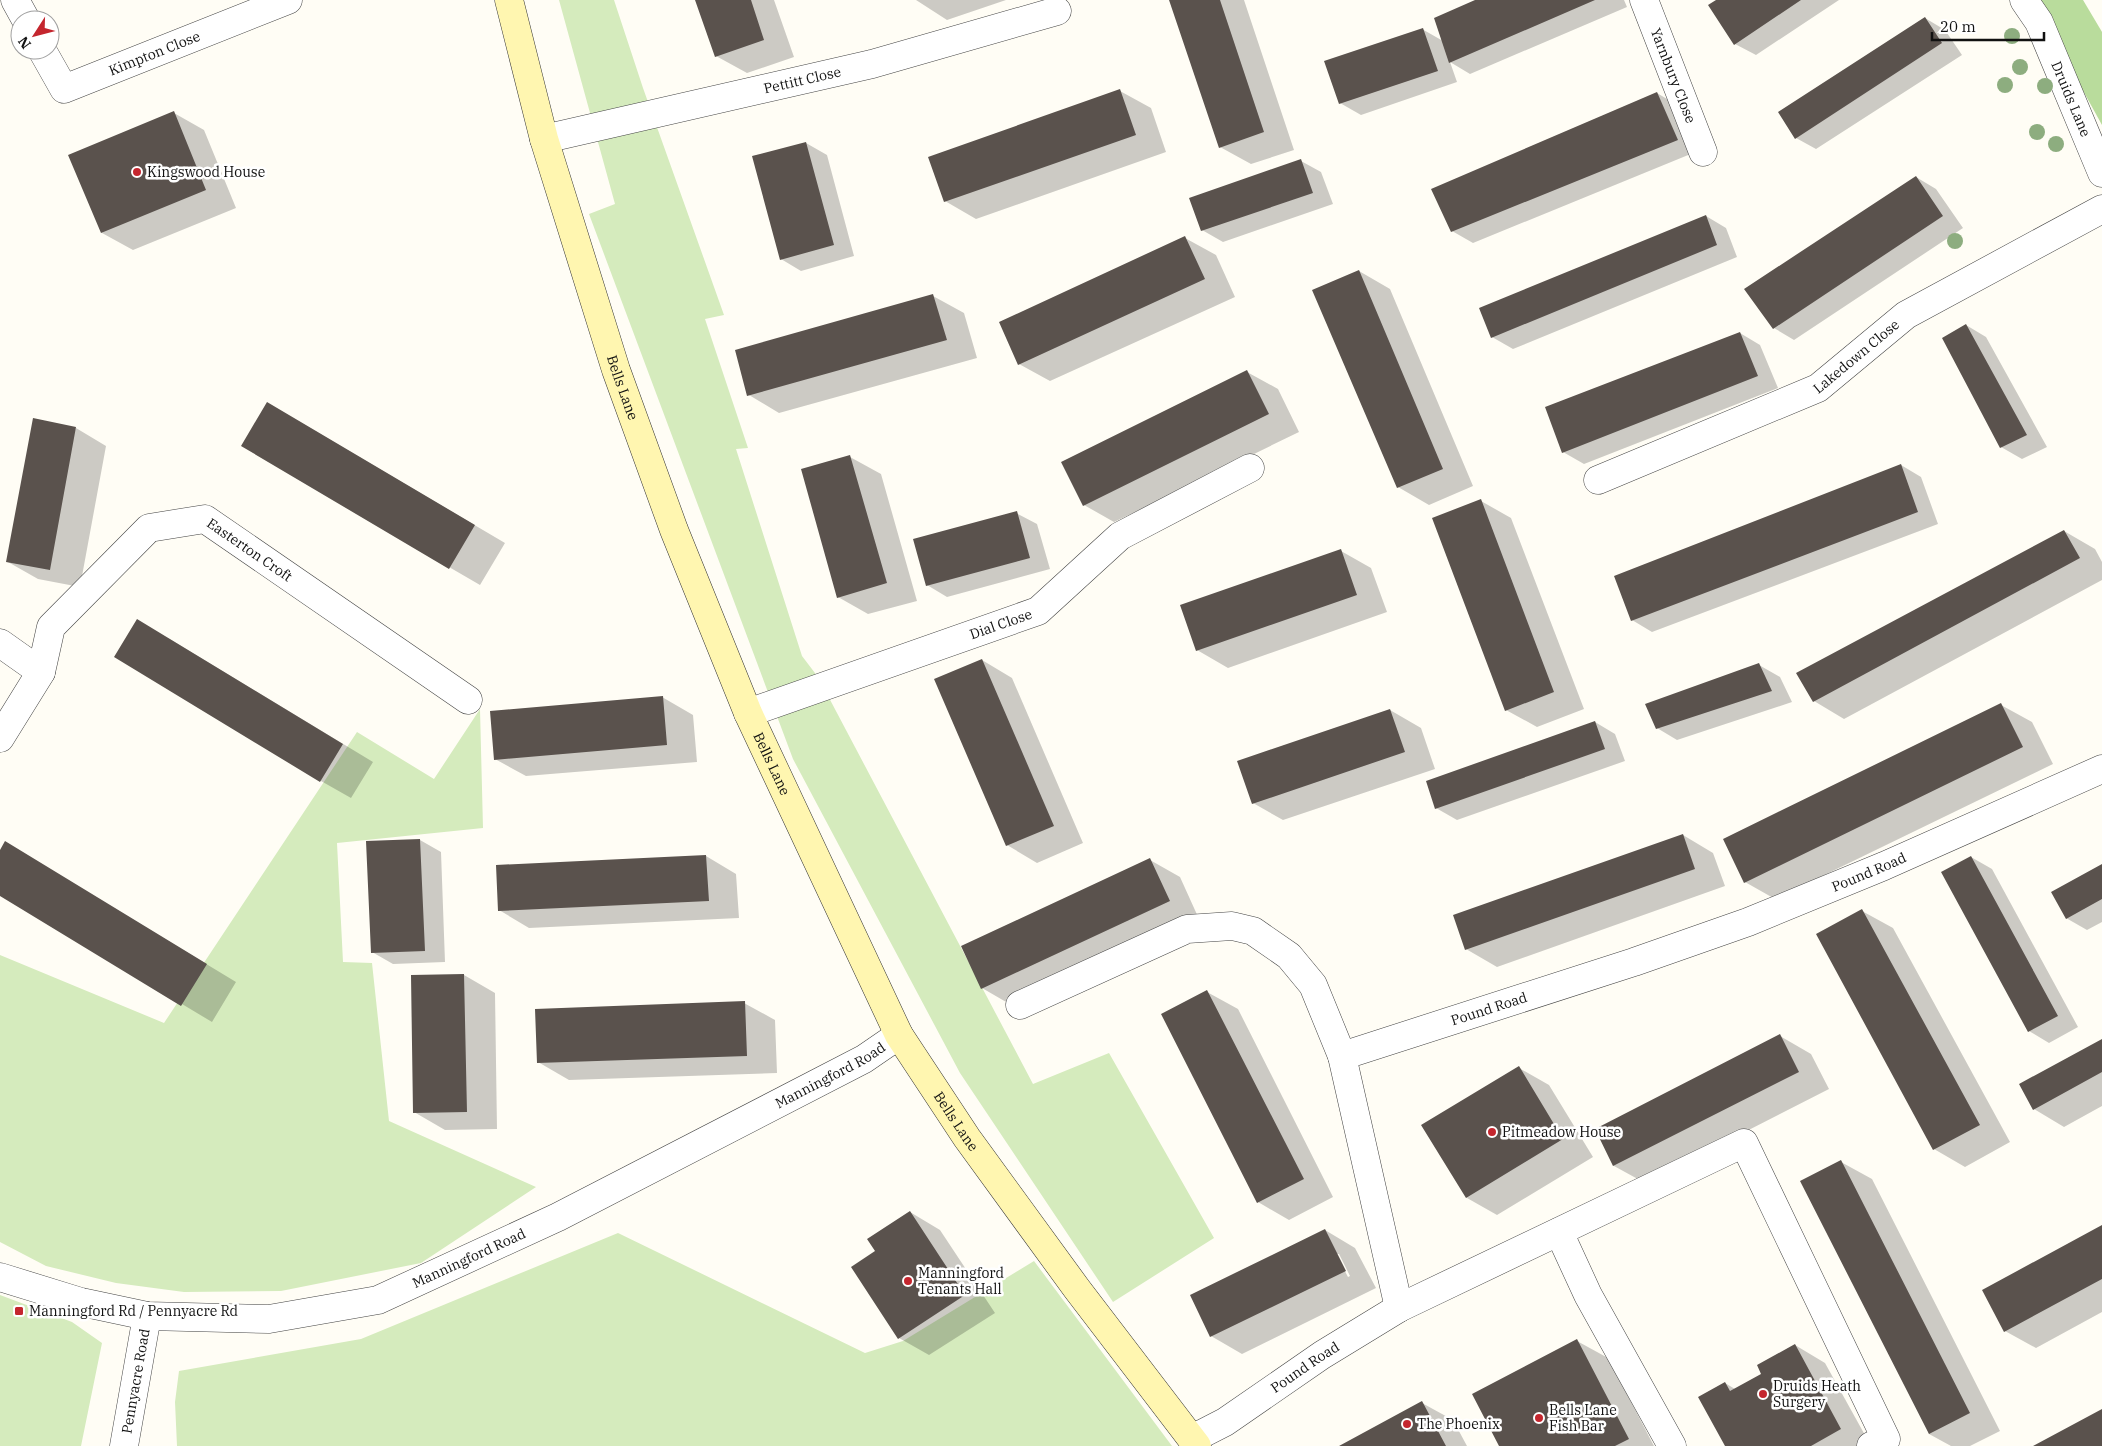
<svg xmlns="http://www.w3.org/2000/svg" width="2102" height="1446" font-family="'IBM Plex Serif',serif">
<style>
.green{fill:#d5ebbd}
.forest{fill:#b9dc9c}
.shadow{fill:#0003;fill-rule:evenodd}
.building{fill:#5a524d}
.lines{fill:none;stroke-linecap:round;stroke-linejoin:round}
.street-casing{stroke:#444;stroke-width:29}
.secondary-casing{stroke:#333;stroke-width:29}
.street{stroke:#fff;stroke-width:28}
.secondary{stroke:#fff6b0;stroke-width:28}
.tree{fill:#8dad7f}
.poi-dot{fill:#c4262e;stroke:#fff;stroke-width:2}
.labels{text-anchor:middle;stroke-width:5;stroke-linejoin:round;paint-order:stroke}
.street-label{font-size:14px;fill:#111;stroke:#fff}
.poi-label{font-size:14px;fill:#111;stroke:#fff;text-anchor:start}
</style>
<rect width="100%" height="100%" fill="#fffdf5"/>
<!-- green -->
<path class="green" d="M559,0H614L643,88L724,315L705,319L748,448L736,449L802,656L818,677L1033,1084L1109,1053L1214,1238L1113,1302L960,1073L793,759L589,214L615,204Z
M480,709L483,828L337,843L343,962L372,963L389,1121L536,1187L421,1263L281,1291L184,1292L116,1283L46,1266L0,1242V955L164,1023L357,732L434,779Z
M618,1233L865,1353L903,1341L1034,1261L1172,1446H177L175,1402L179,1371L361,1339Z
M0,1295L72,1322L102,1343L81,1446H0Z"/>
<!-- forest -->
<path class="forest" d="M2033,0H2083L2102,32V125Z"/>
<!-- shadow -->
<path class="shadow" d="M697,0H774L794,57L747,73L716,56Z
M916,0H1006L947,20Z
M1170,0H1244L1294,150L1251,164L1220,147Z
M1478,0H1624L1627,7L1470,74L1450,62L1457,82L1361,115L1340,103L1422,29L1443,41Z
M1719,0H1839L1756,55L1735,44Z
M1925,18L1945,30L1962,55L1816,149L1796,138Z
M1120,91L1151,108L1166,152L976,219L945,201Z
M1657,93L1677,105L1698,151L1473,243L1452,231Z
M174,113L204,130L236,208L133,250L102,233Z
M806,143L827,155L854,256L801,271L781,259Z
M1301,161L1321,172L1333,204L1223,242L1202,230Z
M1916,177L1936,189L1963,228L1794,340L1774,328Z
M1706,216L1726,228L1737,257L1513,349L1492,337Z
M1185,238L1216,255L1235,297L1050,381L1019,364Z
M1359,271L1390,289L1473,486L1429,505L1398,487Z
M933,296L964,313L977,358L779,413L749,395Z
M1966,325L1986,337L2047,447L2022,459L2001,447Z
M1740,333L1760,345L1778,388L1584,464L1563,452Z
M1247,372L1278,389L1299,432L1114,522L1084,505Z
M298,421L505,543L480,585L449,567Z
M76,428L106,446L80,587L38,579L8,562Z
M850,457L881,474L917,601L868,614L838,597Z
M1901,465L1921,477L1938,524L1652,632L1632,620Z
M1481,501L1511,518L1584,709L1537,727L1506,710Z
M1016,513L1037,524L1050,569L947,597L927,585Z
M2064,531L2095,549L2102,562V580L1844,719L1814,701Z
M1341,551L1371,568L1387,612L1228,668L1197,650Z
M168,638L373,762L351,798L321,781Z
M982,660L1012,678L1083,843L1037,863L1007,845Z
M1759,665L1780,677L1792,702L1677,740L1657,728Z
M662,697L693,715L697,762L526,776L495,759Z
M2001,705L2032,722L2053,764L1775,899L1745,882Z
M1390,710L1421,728L1435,769L1283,820L1253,803Z
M1595,722L1615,734L1625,761L1457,820L1436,808Z
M1683,835L1713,853L1725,886L1497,967L1466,949Z
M420,840L441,852L445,962L393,964L372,952Z
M0,852L36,861L236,982L212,1022L0,895Z
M706,856L736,874L739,918L529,928L499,910Z
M1971,857L1992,869L2078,1027L2049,1043L2029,1031Z
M1150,860L1180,877L1199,919L1013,1006L982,988Z
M2102,865V922L2087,930L2066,918Z
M1862,911L1893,928L2010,1142L1965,1167L1934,1149Z
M464,975L495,993L497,1129L445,1130L414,1112L412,976Z
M1207,992L1238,1009L1333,1197L1289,1220L1258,1202Z
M744,1003L775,1020L777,1073L569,1080L538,1062Z
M1780,1036L1811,1054L1829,1089L1645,1183L1614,1166L1596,1130Z
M2102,1040V1106L2064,1127L2034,1109Z
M1519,1068L1549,1085L1593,1157L1497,1215L1467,1198Z
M1841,1162L1872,1179L2000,1431L1970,1446H1951L1929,1434Z
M910,1212L940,1230L995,1313L929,1355L899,1338L876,1252Z
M2102,1226V1312L2036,1348L2005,1331Z
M1325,1230L1355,1248L1376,1288L1242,1354L1211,1336L1191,1296ZM1336,1254H1339L1350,1276L1348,1277Z
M1577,1341L1608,1358L1654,1446H1500Z
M1795,1345L1825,1363L1871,1446H1726L1725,1383L1735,1389L1762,1374Z
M1422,1403L1453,1420L1467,1446H1342Z"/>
<!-- building -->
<path class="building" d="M695,0H751L764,40L715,57Z
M1169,0H1220L1264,132L1219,148Z
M1475,0H1595L1449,63L1434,18Z
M1716,0H1801L1734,45L1708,5Z
M1925,17L1942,43L1795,139L1778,112Z
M1423,28L1438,71L1339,104L1324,61Z
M1120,89L1136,135L944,202L928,157Z
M1657,92L1678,140L1451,232L1431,189Z
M174,111L206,190L101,233L68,155Z
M806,142L834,245L780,260L752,156Z
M1301,159L1313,193L1201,231L1189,198Z
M1916,176L1943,216L1773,329L1744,289Z
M1706,215L1717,245L1491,338L1479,308Z
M1185,236L1205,279L1018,365L999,322Z
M1359,270L1443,469L1397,488L1312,290Z
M933,294L947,340L747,396L735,350Z
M1966,324L2027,435L2000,448L1942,338Z
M1740,332L1758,376L1562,453L1545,407Z
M1247,370L1269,414L1083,506L1061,462Z
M267,402L475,525L449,569L241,446Z
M33,418L76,427L50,570L6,562Z
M850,455L887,583L837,598L801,469Z
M1901,464L1918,512L1631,621L1614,576Z
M1481,499L1554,692L1505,711L1432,518Z
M1017,511L1030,558L926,586L913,539Z
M2064,530L2080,558L1813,702L1796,673Z
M1341,549L1357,595L1196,651L1180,605Z
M137,619L343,744L320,782L114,657Z
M982,659L1054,826L1006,846L934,679Z
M1759,663L1772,691L1656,729L1645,704Z
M663,696L667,745L494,760L490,711Z
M2001,703L2023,747L1744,883L1723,839Z
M1390,709L1405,752L1252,804L1237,761Z
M1595,721L1605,749L1435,809L1426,781Z
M1683,834L1695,869L1465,950L1453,915Z
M420,839L425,951L371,953L366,841Z
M5,841L207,964L181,1006L0,896V850Z
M706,855L709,901L498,911L496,865Z
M1971,856L2058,1016L2028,1032L1941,872Z
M1150,858L1170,901L981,989L961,946Z
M2102,864V899L2066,919L2051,892Z
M1862,909L1980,1125L1933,1150L1816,934Z
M464,974L467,1112L413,1113L411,975Z
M1207,990L1304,1179L1257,1203L1161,1014Z
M745,1001L747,1056L537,1063L535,1009Z
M1780,1034L1799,1072L1613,1166L1595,1129Z
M2102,1039V1072L2033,1110L2019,1084Z
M1519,1066L1563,1139L1466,1198L1421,1125Z
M1841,1160L1970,1413L1929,1434L1800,1181Z
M910,1211L965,1295L898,1339L851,1267L875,1251L867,1239Z
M2102,1225V1279L2004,1332L1982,1290Z
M1325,1229L1346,1271L1210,1337L1190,1295Z
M1577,1339L1629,1439L1615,1446H1499L1472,1394Z
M1795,1344L1841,1429L1811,1446H1725L1698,1397L1725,1382L1730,1391L1761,1374L1757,1365Z
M1422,1401L1446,1446H1339Z
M2102,1409V1446H2033Z"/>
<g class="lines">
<!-- street casing -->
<g class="street-casing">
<g id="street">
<path d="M15,0L26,20"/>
<path id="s1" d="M1644,0L1703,152"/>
<path id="s2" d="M2024,0L2039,22L2102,173"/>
<path id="s3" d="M42,50L64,89L288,0"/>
<path id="s4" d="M544,139L872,64L1057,11"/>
<path id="s5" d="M1598,480L1818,388L1906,315L2102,209"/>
<path d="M0,643L41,672"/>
<path id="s6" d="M748,713L1038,611L1120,536L1250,468"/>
<path id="s7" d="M0,738L41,672L51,627L149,528L205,519L468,700"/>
<path d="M1020,1005L1187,929L1232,926L1253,931L1289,956L1313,985L1342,1056"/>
<path d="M1559,1232L1588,1295L1672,1446"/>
<path id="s8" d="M0,1277L81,1302L147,1316L269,1319L378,1300L558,1217L864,1059L899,1035"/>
<path d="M1399,1308L1744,1143L1886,1439L1871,1446"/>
<path id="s9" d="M1192,1439L1225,1422L1322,1355L1399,1308L1342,1056L1634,962L1748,922L1884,866L2102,769"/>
<path id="s10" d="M124,1446L147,1316"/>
</g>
</g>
<!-- secondary casing -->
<g class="secondary-casing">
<g id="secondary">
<path id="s11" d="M509,0L544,139L616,370L674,530L748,713L899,1035L967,1138L1077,1289L1197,1446"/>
</g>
</g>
<!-- street -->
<use href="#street" class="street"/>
<!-- secondary -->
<use href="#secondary" class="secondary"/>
</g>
<!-- trees -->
<g class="tree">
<circle cx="2012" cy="36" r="8"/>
<circle cx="2020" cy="67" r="8"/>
<circle cx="2005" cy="85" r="8"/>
<circle cx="2045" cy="86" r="8"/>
<circle cx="2037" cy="132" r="8"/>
<circle cx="2056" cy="144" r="8"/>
<circle cx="1955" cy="241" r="8"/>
</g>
<!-- markers -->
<g class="poi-dot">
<circle cx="137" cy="172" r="5"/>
<circle cx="1492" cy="1132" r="5"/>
<circle cx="908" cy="1281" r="5"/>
<rect x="14" y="1306" width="10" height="10" rx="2.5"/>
<circle cx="1763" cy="1394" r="5"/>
<circle cx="1539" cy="1418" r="5"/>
<circle cx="1407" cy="1424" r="5"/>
</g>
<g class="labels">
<!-- street labels -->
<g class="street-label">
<text dy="5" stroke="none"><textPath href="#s3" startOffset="142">Kimpton Close</textPath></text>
<text dy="5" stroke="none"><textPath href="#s1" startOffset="81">Yarnbury Close</textPath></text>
<text dy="5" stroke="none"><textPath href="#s4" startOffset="265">Pettitt Close</textPath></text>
<text dy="5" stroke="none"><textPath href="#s2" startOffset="110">Druids Lane</textPath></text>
<text dy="5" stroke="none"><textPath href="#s5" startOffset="288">Lakedown Close</textPath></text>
<text dy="5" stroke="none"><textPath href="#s11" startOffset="404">Bells Lane</textPath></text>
<text dy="5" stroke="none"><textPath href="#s7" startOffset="374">Easterton Croft</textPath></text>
<text dy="5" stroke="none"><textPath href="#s6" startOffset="268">Dial Close</textPath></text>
<text dy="5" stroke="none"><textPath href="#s11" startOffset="809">Bells Lane</textPath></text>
<text dy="5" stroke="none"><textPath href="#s9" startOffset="1062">Pound Road</textPath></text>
<text dy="5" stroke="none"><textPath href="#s9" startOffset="658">Pound Road</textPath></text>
<text dy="5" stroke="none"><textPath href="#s8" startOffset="890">Manningford Road</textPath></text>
<text dy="5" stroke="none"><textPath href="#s11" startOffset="1212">Bells Lane</textPath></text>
<text dy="5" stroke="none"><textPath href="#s8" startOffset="485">Manningford Road</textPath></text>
<text dy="5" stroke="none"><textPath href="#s9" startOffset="134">Pound Road</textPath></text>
<text dy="5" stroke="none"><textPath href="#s10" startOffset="66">Pennyacre Road</textPath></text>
</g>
<!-- poi labels -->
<g class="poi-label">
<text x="147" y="177">Kingswood House</text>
<text x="1502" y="1137">Pitmeadow House</text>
<text x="918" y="1278">Manningford<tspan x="918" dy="16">Tenants Hall</tspan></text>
<text x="29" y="1316">Manningford Rd / Pennyacre Rd</text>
<text x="1773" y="1391">Druids Heath<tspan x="1773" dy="16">Surgery</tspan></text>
<text x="1549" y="1415">Bells Lane<tspan x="1549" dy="16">Fish Bar</tspan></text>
<text x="1417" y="1429">The Phoenix</text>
</g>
</g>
<!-- north arrow -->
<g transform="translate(35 35) rotate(234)"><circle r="24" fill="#ffffff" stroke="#a0a0a0"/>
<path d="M0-4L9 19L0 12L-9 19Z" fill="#c4262e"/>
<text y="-8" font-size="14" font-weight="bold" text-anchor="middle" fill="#111111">N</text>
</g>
<!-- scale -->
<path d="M1932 32v8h112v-8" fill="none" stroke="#111111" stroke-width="2.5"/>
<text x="1940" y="32" font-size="15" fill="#111111" stroke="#ffffff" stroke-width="4" paint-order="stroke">20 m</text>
</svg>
